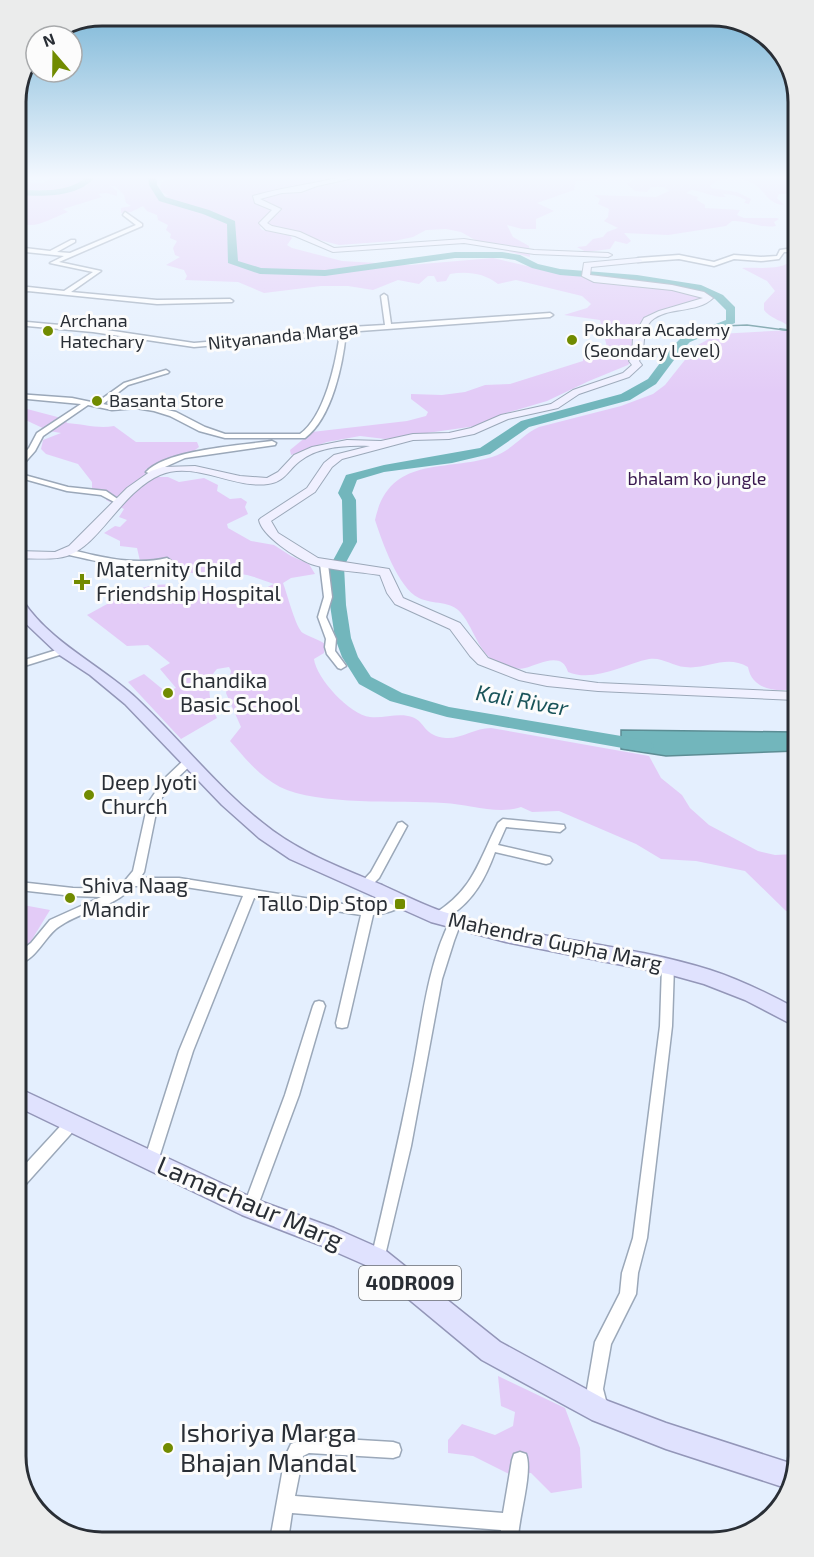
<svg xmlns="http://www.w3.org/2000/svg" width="814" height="1557" font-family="'Exo 2',sans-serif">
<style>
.green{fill:#e3cbf7}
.water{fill:#72b6bc;stroke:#5c8d94;stroke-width:1.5}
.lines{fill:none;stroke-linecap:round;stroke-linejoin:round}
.stream-far1{stroke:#5c8d94;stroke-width:1.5}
.stream{stroke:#5c8d94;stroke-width:2}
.river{fill:#72b6bc;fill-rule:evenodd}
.street-casing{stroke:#9ba8b9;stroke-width:3}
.secondary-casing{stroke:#9ba8b9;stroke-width:2}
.primary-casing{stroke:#9396b8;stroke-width:3}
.street{fill:#fff;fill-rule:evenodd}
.secondary{fill:#f0f0ff;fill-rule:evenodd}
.primary{fill:#e0e2fe;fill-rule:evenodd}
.poi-dot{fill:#718b00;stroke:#fcfcfc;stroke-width:2}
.labels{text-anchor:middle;stroke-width:6;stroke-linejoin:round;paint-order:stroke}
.far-poi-label{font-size:18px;fill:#292e35;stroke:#fcfcfc;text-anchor:start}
.far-street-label{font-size:18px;fill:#292e35;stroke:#fcfcfc}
.far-park-label{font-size:18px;fill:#39184f;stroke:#fcfcfc}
.shield{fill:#fcfcfc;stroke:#686c71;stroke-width:1.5}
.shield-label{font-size:20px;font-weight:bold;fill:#292e35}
.poi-label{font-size:21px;fill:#292e35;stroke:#fcfcfc;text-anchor:start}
.street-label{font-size:21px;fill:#292e35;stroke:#fcfcfc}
.water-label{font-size:22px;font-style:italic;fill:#1a5459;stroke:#fcfcfc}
.near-street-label{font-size:26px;fill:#292e35;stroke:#fcfcfc}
.near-poi-label{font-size:26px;fill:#292e35;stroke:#fcfcfc;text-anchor:start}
.rim{fill:none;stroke:#292e35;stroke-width:3}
</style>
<rect width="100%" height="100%" fill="#e4effe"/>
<!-- green -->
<path class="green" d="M52,176H149L156,195L169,196L160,191L161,182L180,176H793V194H779L777,198L784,205C770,204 767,195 758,187C744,176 723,174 710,186L711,188L737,192L751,199L749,204L744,203L746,200C739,196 731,194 723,194L726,197C713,198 703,191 691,190L686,193L698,197L697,200L705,205V208L740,210L737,215L744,218H777L779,219L774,222L776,226C762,229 747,220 732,221L726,226L668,235L624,233L631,241L627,244L615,241L610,249L586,252L577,247L586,246L593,239L603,237L607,232L618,228L604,221L608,217L609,209L598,204L600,199L594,195L656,197L669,191L664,187H651L647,192L635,191L627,184L638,176L576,181L574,190L537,203L554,211L536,219V229H522L507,225L513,237L529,246L530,257L484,245L461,232L446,229L426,230L413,237L394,241L339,245L261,225L260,228L262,230L288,234L292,238L287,245L292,248L342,261L410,265L493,258L556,273L673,288L706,298L648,316L645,319L632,360L628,365L589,381L547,401L503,414L476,426L385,439L360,436L327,442L291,455L290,450L312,432L407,421L426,416L428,412L411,399V394L442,395L465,392L485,385L510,384L583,361V346L607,347L600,320L564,315L587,308L591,304L582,296L516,280L498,284C484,273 467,271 450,274L446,281L437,282L434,276H428L419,284L398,280L373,290L348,286H321L264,293L238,282L185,280L187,276L184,270L166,265L180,257L175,255L173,248L177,241L170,238L171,234L166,230L168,225L158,220L157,215L147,211L143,206L131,212L121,213V208L131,206L126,203L124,195L115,186H110L117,191V196L106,193L98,194L102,197L63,209L68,212C51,218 33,232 16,221L17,211L21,206L16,205V199L19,192L16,191V179C31,182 41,189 52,176Z
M793,260L795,689C776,692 752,690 748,667C726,654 707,670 685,667C672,666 663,657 649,659C624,664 594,683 568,672C562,650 538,665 525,668C518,670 510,667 503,665C479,658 476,631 461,613C451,600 433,605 419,598C398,588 382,541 375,520C389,455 444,472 492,457C512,451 521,435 539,427L621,406L653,394L665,385L696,346L718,334L792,330C787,321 771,320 764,310V303L775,291L767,281L742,268C757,267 781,271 793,260Z
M27,409L65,419L67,423C83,424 98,429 114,426L136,442H197L199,447L194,451L156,468L146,469L145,474L149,477H168L179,482L204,478L218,485L217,491L230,499L241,498L247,502L245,507L248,514L227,524L228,528L251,541L274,545L291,556L309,564L315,574L291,578L283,583C287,593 296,629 303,633C310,637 318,639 325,644L324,653L314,659C316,678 350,715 370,717C383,719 399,712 412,717C426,722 423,736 446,738C461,739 475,728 491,728L649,756L661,778L682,795L690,808L709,825L758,851L775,855L796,854V912L786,911L745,871L696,861L661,859L636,844L559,811L532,812L521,807C498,815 468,804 444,803C400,800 318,806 280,787C259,776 245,758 230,741L241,727L226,693L231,671L229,667L217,669C205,680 209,705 217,718L181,739L128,682L144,674L166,692L176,688L160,669L170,663L148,645L127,646L87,615C112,602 143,581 171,585L148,602L161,603L194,589L217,599L238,601L274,584C265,581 256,577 247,575C213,568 170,581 140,561L137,548L120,546V541L104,533L115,526L120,527L127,520L119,517L124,509L106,500L107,496L92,491V482L78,464L46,454L41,449L43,440L61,433L49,431L17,416V411Z
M23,905L50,910L28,946L19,944V911Z
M498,1376L565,1408L580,1448L582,1488L551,1493L531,1473L509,1474L473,1456L448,1453V1440L462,1424L495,1435L513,1426L515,1412L501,1406Z"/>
<!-- water -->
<path class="water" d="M621,730L795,732L796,751L666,756L621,749Z"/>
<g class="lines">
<!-- stream-far1 -->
<path class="stream-far1" d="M723,326L747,325L792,331"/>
<!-- stream -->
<path class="stream" d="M780,329L794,331"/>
<!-- river -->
<path class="river" d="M87,176H96C77,199 43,196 16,195V190C40,190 69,194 87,176Z
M148,176H156L157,185L165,197L209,210L235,221L238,261L261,268L325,270L455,252H502L520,255L538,264L560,269L637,275L701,285L723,295L735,307V323L690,342L680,352L656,384L630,400L529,427L490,454L452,463L384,472L357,480L352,493L356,500L357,542L344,566L346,605L351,638L358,657L371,677L402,693L449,707L645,740L651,742L654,746L651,750L645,752L447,717L390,701L359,684L342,657L335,638L330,605V566L343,542L342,500L338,493L346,475L384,465L480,448L521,421L621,394L648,379L672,347L682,337L726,320V310L715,299L698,291L637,281L560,275L532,268L515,260L502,258H455L325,276L260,274L228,263L227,224L203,214L159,201L149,185Z"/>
<!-- street casing -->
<g class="street-casing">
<path id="street" d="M125,212L142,224V226L59,262L101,271L71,292L157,300L230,299L233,301L232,302L157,304L28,291L16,294V290L28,287L64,291L93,272L50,263L64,256L16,251V247L50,251L71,240H75V242L57,252L70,253L136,225L123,215Z
M793,248V252H784L779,259L761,261L734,259L714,266L679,259L638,262L635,260L638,258L679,255L714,262L734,255L761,257L777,256L780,250Z
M384,294L387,296L391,324L550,313L553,315L550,317L346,332C343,364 332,418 305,438H225L199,431L170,416L154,411L136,408L112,410L88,405L43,436L35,451L20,468H17V461L29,448L37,433L81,404L17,398V394L72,398L96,403L124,383L166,370L169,372L168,373L128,385L103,404L112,406L136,404L155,407L176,412L205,427L225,434H300C325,416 336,362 340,333L324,336L194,347L93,332L16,325V321L93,328L194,343L324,332L350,327L385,325L381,296Z
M272,441L276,443L275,445L185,458L156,471L158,473L154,475L146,472C165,450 242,445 272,441Z
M17,473L68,487L106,491L122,502L118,504L101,495L67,491L17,477Z
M68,549C101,557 133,566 167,558L171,561L170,563C134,571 100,562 65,554L64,552Z
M324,561L328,564L332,597L326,617L336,639L335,651L346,666L341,669L338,668L327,654L325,647L326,639L318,617L324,597L320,564Z
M63,648L68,651L66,653L18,668V662Z
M188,759L192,760L193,762L192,764L173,782L158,803L144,872L140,878H179L368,908L385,904L400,898L404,899L406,902C398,911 385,913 373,915L348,1023L347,1027L342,1028L337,1027L336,1023L361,915L254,898L193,1051L158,1161L156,1165L151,1167L146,1165L144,1161L179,1051L243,896L179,886H133C115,908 83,910 60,926C45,935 39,957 19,964V952L31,943L50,920L101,897L73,896L19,890V882L73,888L118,889L133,871L148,803L165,778L184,760Z
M503,819L564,825L565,828L560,832L506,827L498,845L550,857L552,860L550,863L546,864L495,852C486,877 474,900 451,915C445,919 441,922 434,920L432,917L434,914C474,889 478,862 498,823Z
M402,822L407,826L379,878L368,889H360L358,886L371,872L398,823Z
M455,918L459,919L461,922L454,941L442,979L411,1146L383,1264L378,1266L373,1264L371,1259C385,1199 399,1140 411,1079C422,1026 426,968 451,919Z
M668,961L672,963L674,966L672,1026L647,1238L638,1273L636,1294L611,1344L603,1389L608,1408L606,1414L600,1416L594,1414L587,1389L595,1342L620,1293L622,1273L633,1238L660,1026L662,966L664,963Z
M319,1001L323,1002L325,1006L299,1095L257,1208L255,1213L250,1215L245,1213L243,1208L285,1095L313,1006L315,1002Z
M72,1117L77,1119L79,1123L77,1127L25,1185L20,1186V1170L67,1119Z
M309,1437L393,1442L399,1444L401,1450L399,1456L393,1458L309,1453L303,1456L295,1496L503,1513L512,1460L514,1454L520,1452L526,1454C533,1471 519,1516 518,1538H500L501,1530L292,1513L288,1540H270L285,1457L291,1444Z"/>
</g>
<!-- secondary casing -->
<g class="secondary-casing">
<path id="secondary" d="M345,176H351L349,179L317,186L301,192L282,193L260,199L281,209L267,223L272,226L300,232L334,248L464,239L534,250L608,253L612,255L608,257L534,254L464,243L333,252L295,236L266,230L259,223L272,210L255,203L253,196C283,187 315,184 345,176Z
M638,258L642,260L641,262L591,267L590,275L672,285L704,292L713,298C697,314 667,306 651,321C640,332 647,350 639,361L642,365L629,377L579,394L558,408L508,419L474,434L449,439L413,440L342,459L332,467L315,492L271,521L278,533L318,558L389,569L403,598L460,623L488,658L526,673L598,683L795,692V700L598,691L547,686L519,680L478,664L470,656L450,629L395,604L387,593L380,575C361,572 327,570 311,564C296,558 262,536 259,520L261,518L307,488L324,463L334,455L370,446C347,445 319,446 300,461C288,470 285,482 268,484C233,489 194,460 160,475C121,492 100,545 67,556C51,561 34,557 17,559V551L55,552L69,546L127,488L151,471L163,467L195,466L240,476L267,478L278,472L294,455L312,447L347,440L381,441L413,434L449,433L471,428L501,415L551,404L573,390L623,373L632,365L629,361L632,357L633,338L644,318L659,311L703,298L672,290L594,282L582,276L584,263Z"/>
</g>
<!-- primary casing -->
<g class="primary-casing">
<path id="primary" d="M18,600L23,601C51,643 99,664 136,698C182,741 221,793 273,831C306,855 344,869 382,885C402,894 423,905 444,912C531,939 624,943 710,970C741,980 769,994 797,1009V1027L745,1000L704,984L668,974L506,942L431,922L290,859L259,838L222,805L125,704L90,675L58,654L20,618L18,614Z
M20,1089L257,1200L334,1228L386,1251L500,1342L608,1401L666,1423L796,1465L789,1489L666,1449L592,1420L482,1360L370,1267L320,1245L242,1215L20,1108Z"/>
</g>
<!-- street -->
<use href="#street" class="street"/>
<!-- secondary -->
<use href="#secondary" class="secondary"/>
<!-- primary -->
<use href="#primary" class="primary"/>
</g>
<!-- sky -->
<linearGradient id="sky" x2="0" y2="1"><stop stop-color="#79b5d6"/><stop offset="0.45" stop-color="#f3f8ff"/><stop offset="1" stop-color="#f3f8ff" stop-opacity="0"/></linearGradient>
<rect width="814" height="394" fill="url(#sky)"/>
<!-- markers -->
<g class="poi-dot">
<circle cx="48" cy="331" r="6"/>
<circle cx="572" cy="340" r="6"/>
<circle cx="97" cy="401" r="6"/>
<path d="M79 573h6v6h6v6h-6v6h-6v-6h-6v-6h6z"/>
<circle cx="168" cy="693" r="6"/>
<circle cx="89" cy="795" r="6"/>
<circle cx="70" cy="898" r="6"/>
<rect x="394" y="898" width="12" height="12" rx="3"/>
<circle cx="168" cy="1448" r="6"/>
</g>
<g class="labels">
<!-- far-poi labels -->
<g class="far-poi-label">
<text x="60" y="327">Archana<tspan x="60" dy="21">Hatechary</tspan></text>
<text x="584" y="336">Pokhara Academy<tspan x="584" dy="21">(Seondary Level)</tspan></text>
<text x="109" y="407">Basanta Store</text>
</g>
<!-- far-street labels -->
<g class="far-street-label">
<text transform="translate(283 336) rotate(-6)" y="6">Nityananda Marga</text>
</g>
<!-- far-park labels -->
<g class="far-park-label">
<text x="697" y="485">bhalam ko jungle</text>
</g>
<!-- shield labels -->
<rect class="shield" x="359" y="1266" width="102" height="34" rx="4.5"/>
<g class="shield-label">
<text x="410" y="1290">40DR009</text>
</g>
<!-- poi labels -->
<g class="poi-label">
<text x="96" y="577">Maternity Child<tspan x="96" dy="24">Friendship Hospital</tspan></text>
<text x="180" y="688">Chandika<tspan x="180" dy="24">Basic School</tspan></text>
<text x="101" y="790">Deep Jyoti<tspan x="101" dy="24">Church</tspan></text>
<text x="82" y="893">Shiva Naag<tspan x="82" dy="24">Mandir</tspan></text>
<text x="388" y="911" text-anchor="end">Tallo Dip Stop</text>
</g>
<!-- street labels -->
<g class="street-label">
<text transform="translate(555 942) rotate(12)" y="7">Mahendra Gupha Marg</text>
</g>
<!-- water labels -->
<g class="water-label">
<text transform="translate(522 700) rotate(10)" y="8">Kali River</text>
</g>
<!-- near-street labels -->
<g class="near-street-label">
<text transform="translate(250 1203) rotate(23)" y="9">Lamachaur Marg</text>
</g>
<!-- near-poi labels -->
<g class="near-poi-label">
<text x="180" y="1442">Ishoriya Marga<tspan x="180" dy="30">Bhajan Mandal</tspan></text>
</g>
</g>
<!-- crop -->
<path d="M0 0H814V1557H0ZM102 26H712A76 76 0 0 1 788 102V1456A76 76 0 0 1 712 1532H102A76 76 0 0 1 26 1456V102A76 76 0 0 1 102 26Z" fill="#ebecec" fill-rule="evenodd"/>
<path class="rim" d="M102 26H712A76 76 0 0 1 788 102V1456A76 76 0 0 1 712 1532H102A76 76 0 0 1 26 1456V102A76 76 0 0 1 102 26Z"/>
<!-- north arrow -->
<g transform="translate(54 54) rotate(340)"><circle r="28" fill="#fcfcfc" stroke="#a8aaac" stroke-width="1.5"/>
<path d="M0-4.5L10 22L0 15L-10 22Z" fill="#718b00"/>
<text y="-9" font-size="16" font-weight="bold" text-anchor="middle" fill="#292e35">N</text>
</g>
</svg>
